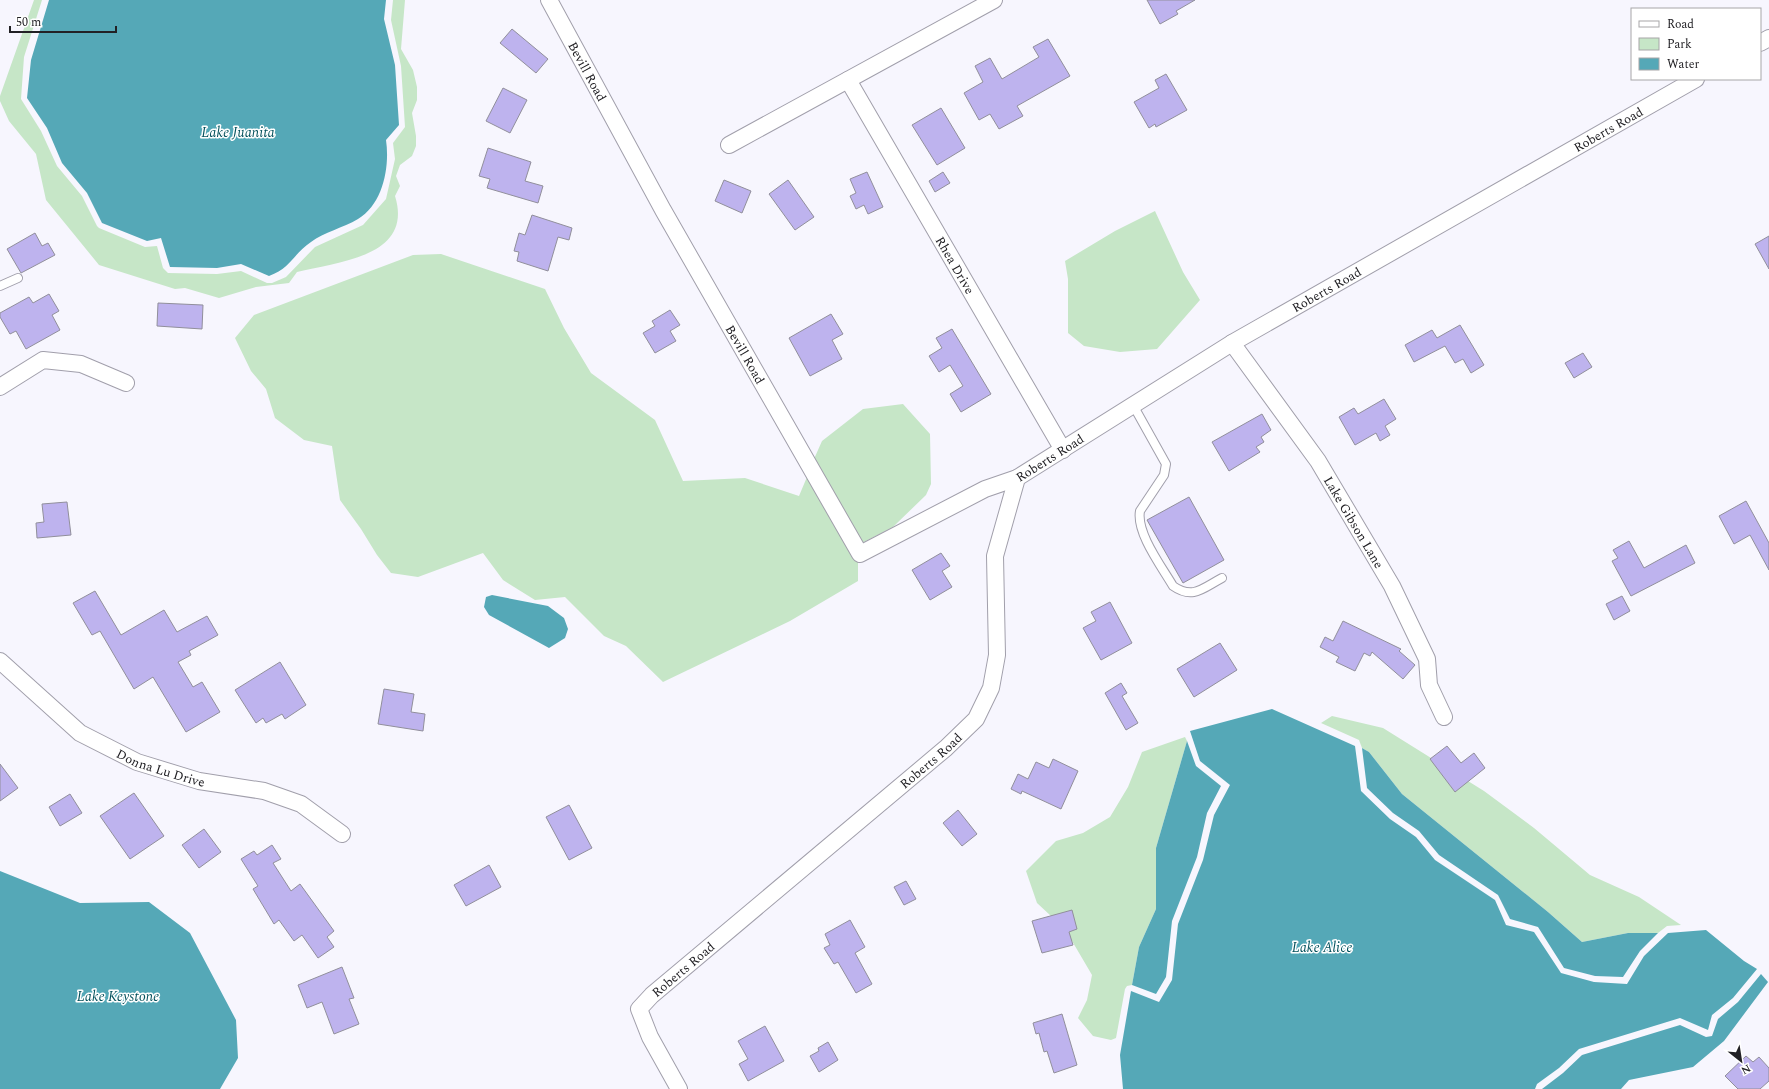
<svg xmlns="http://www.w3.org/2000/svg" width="1769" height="1089" font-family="Spectral,serif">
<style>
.green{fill:#c6e6c7}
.water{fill:#55a8b7}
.building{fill:#beb3ee;stroke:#918f9b}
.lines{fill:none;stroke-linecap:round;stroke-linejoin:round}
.lane-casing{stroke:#a19fab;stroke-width:10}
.street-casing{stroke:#a19fab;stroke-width:18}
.lane{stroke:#fff;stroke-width:8}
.street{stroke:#fff;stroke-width:16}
.labels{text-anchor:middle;stroke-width:3;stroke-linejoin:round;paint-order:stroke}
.street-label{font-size:13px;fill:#222125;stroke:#fff}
.water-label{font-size:14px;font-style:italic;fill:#05525d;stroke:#fff}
</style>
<rect width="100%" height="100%" fill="#f7f6fe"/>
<!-- green -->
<path class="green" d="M34,0H42L24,57L21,99L41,131L57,166L82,196L97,226L99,228L145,247L157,246L163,268L168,273L217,274L241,271L267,283H272L286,277L315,247L363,225L386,199L395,159L393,143L405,127L401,66L391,20L393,0H405L401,49L413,70L417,87V100L412,113L416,136V146L412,156L400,165L396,176L400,186L395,196C414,257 337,262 297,272L289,283L256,287L219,298L185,288L175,289L99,265L46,200L36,154L9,121L0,101V96Z
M1155,211L1183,272L1200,300L1157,349L1120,352L1084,346L1068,333V279L1065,261L1115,231Z
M441,254L545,289L564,328L591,373L655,420L683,481L745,478L799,496L807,477L860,560L858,562V581L790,621L663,682L626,646L604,636L565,597L535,600L503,580L483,553L418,577L391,573L377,555L361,529L340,500L332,446L304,440L275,418L266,389L251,371L235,338L254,315L413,255Z
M903,404L930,434L931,484L926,495L893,527L862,543L814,459L822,441L863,409Z
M1332,716L1383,728L1484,791L1534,828L1590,875L1639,897L1681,925L1667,926L1658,933H1628L1582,942L1548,912L1402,794L1369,752L1362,748L1359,740L1321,723Z
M1185,737L1187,741L1156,848V909L1139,947L1132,985L1127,986L1125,989L1116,1038L1111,1040L1093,1036L1078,1018L1087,1000L1092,975L1065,929L1037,903L1026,871L1056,841L1083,833L1110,817L1128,787L1142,752Z"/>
<!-- water -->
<path class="water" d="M49,0H386L384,19L395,65L399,125L386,140C390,167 383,204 358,219C343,228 324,232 311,242C293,254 291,268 269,276L241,264L217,268L170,267L161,238L147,241L102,223L87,193L62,163L47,128L27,98L31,60Z
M492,595L548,606L564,618L568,629L565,638L549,648L489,615L484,607L486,597Z
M1272,709L1355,746L1361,791L1390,819L1416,837L1435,860L1495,900L1506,925L1534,932L1561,973L1594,982L1627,984L1644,956L1668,933L1706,930L1744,961L1757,969L1733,998L1712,1015L1708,1030L1680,1018L1579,1049L1559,1068L1537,1084L1535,1089H1123L1120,1055L1131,991L1159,1002L1172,980L1178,924L1203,860L1214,815L1230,785L1200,761L1190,731Z
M1187,741L1196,766L1221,786L1207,813L1197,857L1172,921L1166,977L1156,994L1132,985L1139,947L1156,909V848Z
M1362,748L1369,752L1402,794L1548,912L1582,942L1628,933H1658L1640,951L1623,977L1595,976L1564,968L1538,927L1510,919L1498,895L1439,855L1419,831L1393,813L1367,788Z
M0,871L80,903L149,902L190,933L236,1020L238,1058L220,1089H0Z
M1761,974L1768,982L1724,1041L1693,1067L1629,1080L1621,1089H1542L1563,1073L1582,1055L1680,1025L1706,1037L1712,1036L1718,1019L1738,1002Z"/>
<!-- building -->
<path class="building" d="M1147,0H1195L1176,11L1178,14L1160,24Z
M512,29L548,59L536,73L500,43Z
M1048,39L1070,76L1017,106L1023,116L999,129L990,114L979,120L964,93L983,82L975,66L990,58L1002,79L1039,57L1033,47Z
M1166,74L1187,110L1156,127L1155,124L1149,128L1134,102L1159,88L1155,80Z
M503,88L527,100L510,133L486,121Z
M941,108L965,148L937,165L912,125Z
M488,148L531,162L525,181L543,186L538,203L487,188L490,179L479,176Z
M867,172L883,207L868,214L864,205L856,209L850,196L856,193L850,179Z
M943,172L950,183L935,192L929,181Z
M724,180L751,191L742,213L715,201Z
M788,180L814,217L795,230L769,194Z
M532,215L572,228L569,240L558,237L548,271L517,261L519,252L514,251L519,233L525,235Z
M35,233L42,246L48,243L55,255L21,273L7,249Z
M1769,236V269L1755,244Z
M49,294L59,311L52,315L60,330L26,349L16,331L10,334L0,317V313L29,297L33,303Z
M158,303L203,305L202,329L157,326Z
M670,310L680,325L670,331L676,341L655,353L643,333L655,326L652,321Z
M831,314L843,334L832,340L842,359L810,376L789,338Z
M1460,325L1484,365L1471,373L1463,359L1455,363L1445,346L1414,362L1405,345L1432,330L1437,338Z
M952,329L991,394L961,412L950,394L963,386L950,365L939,372L929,356L942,348L936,338Z
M1583,353L1592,367L1574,378L1565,363Z
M1384,399L1396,419L1385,426L1390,435L1380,441L1376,433L1355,445L1339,417L1354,408L1358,414Z
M1262,414L1271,430L1261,437L1264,442L1256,447L1260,452L1229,471L1212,442Z
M1189,497L1224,560L1183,583L1147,520Z
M1746,501L1769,543V570L1750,535L1734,544L1719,516Z
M67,502L71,535L37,538L36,523L44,522L42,504Z
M1629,541L1644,568L1686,545L1695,563L1631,596L1612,561L1618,558L1613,550Z
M941,553L950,566L942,571L952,587L930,600L912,570Z
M95,591L121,635L164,610L177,632L207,616L218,635L189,651L191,655L178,662L193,687L202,682L220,712L186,732L153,677L134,689L100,631L92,635L73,603Z
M1622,596L1630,611L1614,620L1606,604Z
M1110,602L1132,643L1101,660L1083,628L1096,621L1091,612Z
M1343,621L1401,649L1399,651L1415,665L1403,679L1372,652L1370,656L1364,653L1355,671L1336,662L1339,657L1320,647L1325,637L1333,641Z
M1220,643L1237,670L1194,697L1177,669Z
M280,662L306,705L285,719L282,714L266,723L263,718L256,723L235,690Z
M1121,683L1127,693L1122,696L1138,723L1126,730L1105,693Z
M384,689L414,694L411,712L425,714L423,731L378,724Z
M1447,746L1461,763L1474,753L1485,768L1455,792L1430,759Z
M1053,759L1078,771L1061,809L1022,791L1021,794L1011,789L1018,774L1028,779L1036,762L1049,768Z
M0,764L18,788L0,801Z
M134,793L164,836L130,859L100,816Z
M70,794L82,813L60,826L49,807Z
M569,805L592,848L569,860L546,817Z
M958,810L977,834L962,846L943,823Z
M204,829L221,852L199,868L182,845Z
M272,845L281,859L273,863L291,891L300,884L334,931L327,937L334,947L318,958L302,935L294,941L279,920L274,924L253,889L258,886L241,859L254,851L257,855Z
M489,865L501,887L466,906L454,885Z
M906,881L916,899L904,905L894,887Z
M1072,910L1077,929L1069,932L1073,945L1042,953L1032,921Z
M850,920L865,947L855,953L872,984L856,993L838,962L834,964L824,948L830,945L825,934Z
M342,967L354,998L349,999L359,1024L334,1034L322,1002L307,1008L298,985Z
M1062,1014L1077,1065L1054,1073L1047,1051L1044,1052L1039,1033L1036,1034L1033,1023Z
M765,1026L784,1061L748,1081L739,1064L748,1059L738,1041Z
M828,1042L838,1060L819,1072L810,1056L819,1051L818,1048Z
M1746,1056L1753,1062L1759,1057L1769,1068V1081L1760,1089H1738L1725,1076Z"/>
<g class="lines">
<!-- lane casing -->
<g class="lane-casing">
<path id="lane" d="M0,286L18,278
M1133,405L1166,464L1164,475L1140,511C1136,533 1162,567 1173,586C1193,600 1203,588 1222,578"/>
</g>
<!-- street casing -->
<g class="street-casing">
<g id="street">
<path id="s1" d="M549,0L663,210L860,554L985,489L1017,478"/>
<path d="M1760,43L1769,38"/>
<path id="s2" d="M848,80L1063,450"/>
<path d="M729,145L994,0"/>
<path id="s3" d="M1232,343L1318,461L1392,586L1427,659L1429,685L1444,717"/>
<path d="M0,387L43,360L81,364L126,383"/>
<path id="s4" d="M0,661L80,733L137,762L199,781L264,791L301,804L342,834"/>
<path id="s5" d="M679,1089L650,1037L639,1009L652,995L946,748L976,719L991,688L997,655L995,556L1017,478L1232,343L1696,79"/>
</g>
</g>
<!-- lane -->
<use href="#lane" class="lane"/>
<!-- street -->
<use href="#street" class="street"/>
</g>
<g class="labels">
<!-- street labels -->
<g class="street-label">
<text dy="5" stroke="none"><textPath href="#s1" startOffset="81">Bevill Road</textPath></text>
<text dy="5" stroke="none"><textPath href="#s5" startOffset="1469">Roberts Road</textPath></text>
<text dy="5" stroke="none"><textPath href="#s2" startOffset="214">Rhea Drive</textPath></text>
<text dy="5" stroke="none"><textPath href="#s5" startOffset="1145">Roberts Road</textPath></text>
<text dy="5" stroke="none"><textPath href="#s1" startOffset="405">Bevill Road</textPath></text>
<text dy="5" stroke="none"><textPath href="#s5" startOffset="821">Roberts Road</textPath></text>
<text dy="5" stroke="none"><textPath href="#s3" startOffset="217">Lake Gibson Lane</textPath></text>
<text dy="5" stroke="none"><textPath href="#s5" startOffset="473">Roberts Road</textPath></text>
<text dy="5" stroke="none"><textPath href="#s4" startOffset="196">Donna Lu Drive</textPath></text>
<text dy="5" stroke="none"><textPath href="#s5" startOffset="149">Roberts Road</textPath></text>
</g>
<!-- water labels -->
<g class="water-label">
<text x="238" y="137">Lake Juanita</text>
<text x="1322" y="952">Lake Alice</text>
<text x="118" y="1001">Lake Keystone</text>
</g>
</g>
<!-- legend -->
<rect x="1631" y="8" width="130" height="72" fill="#ffffff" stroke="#a7a6a8"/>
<rect x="1639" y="21" width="20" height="6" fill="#ffffff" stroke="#a7a6a8"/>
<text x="1667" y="28" font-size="12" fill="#222125">Road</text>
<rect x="1639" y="38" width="20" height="12" fill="#c6e6c7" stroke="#a7a6a8"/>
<text x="1667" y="48" font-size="12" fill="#222125">Park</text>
<rect x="1639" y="58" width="20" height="12" fill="#55a8b7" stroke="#a7a6a8"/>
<text x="1667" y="68" font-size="12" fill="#222125">Water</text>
<!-- north arrow -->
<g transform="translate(1741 1061) rotate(150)" stroke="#ffffff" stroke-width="3" paint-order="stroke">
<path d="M0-3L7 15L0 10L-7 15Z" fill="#222125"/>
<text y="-6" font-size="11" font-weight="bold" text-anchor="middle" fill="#222125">N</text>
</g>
<!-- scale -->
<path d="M10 26v6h106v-6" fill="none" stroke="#222125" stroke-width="2"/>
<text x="16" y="26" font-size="12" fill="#222125" stroke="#ffffff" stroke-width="3" paint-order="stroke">50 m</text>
</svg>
